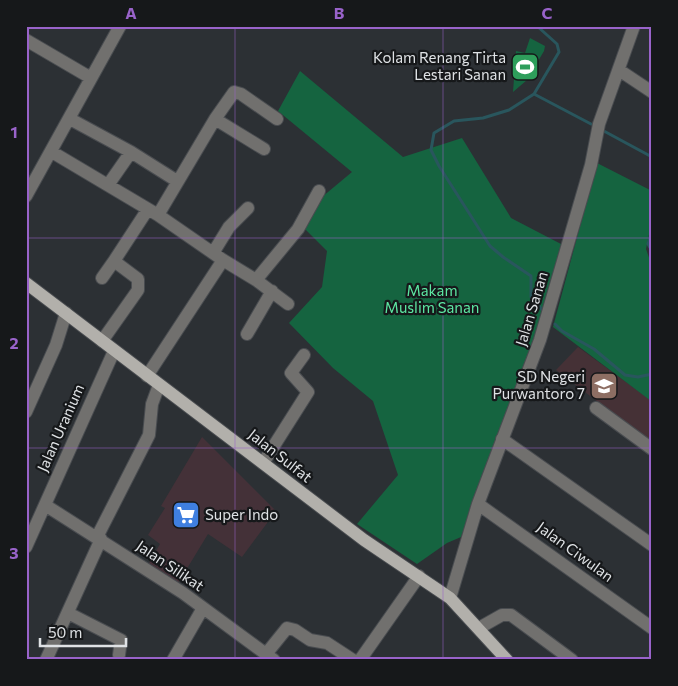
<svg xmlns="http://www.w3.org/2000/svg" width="678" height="686" font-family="Commissioner,sans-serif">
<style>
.commercial{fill:#443138}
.education{fill:#453136}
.green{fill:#156440}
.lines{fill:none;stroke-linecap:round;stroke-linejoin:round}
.stream{stroke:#29565d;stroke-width:3}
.minor-casing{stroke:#494c50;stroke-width:14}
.major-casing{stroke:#494c50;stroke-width:14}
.minor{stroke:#71706e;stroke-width:12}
.major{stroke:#b2b0ab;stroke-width:12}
.grid{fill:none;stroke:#9963ca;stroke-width:1;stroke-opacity:0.55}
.labels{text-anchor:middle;stroke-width:4.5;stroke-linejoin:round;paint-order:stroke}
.poi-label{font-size:15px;fill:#dfe2e5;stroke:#16181a;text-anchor:end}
.park-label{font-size:15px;fill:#5de8a3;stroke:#16181a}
.street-label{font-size:15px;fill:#dfe2e5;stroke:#16181a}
.neatline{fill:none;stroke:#9963ca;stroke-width:2}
.grid-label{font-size:16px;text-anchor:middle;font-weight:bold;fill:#9963ca}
</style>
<rect width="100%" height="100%" fill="#2c3034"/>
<!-- commercial -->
<path class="commercial" d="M202,437L276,511L242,557L208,534L177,585L148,565L160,544L148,535L165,508L161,506Z"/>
<!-- education -->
<path class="education" d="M578,347L652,401V443L556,370Z"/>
<!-- green -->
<path class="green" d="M530,38L545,46L544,51L527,80L513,92L516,51L525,53Z
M300,71L403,157L462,138L511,218L561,244L542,320L461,537L447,543L417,564L357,524L398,475L373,401L333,368L289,323L322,287L327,251L304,228L322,197L352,172L278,111Z
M597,163L652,191V220L646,249L652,266L651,401L553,327Z"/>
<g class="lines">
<!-- stream -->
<path class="stream" d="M537,26L557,44L559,52L534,94L509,110L483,118L454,121L434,133L431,150L439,166L483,235L490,246L503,257L531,276V297L545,313
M534,94L591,124
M602,130L652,157
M652,231L648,244L652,251
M555,324L562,331L594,349L625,375L638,377L652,374"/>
<!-- minor casing -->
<g class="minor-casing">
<path id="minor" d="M26,40L91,78
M619,70L652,92
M70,119L131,152L177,181
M215,119L264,149
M52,152L158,215L223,260L256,280L288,304
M108,185L131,152
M26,196L120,26
M158,215L215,119L234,92L241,94L277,119
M213,253L229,227L248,208
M102,278L114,261
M256,280L298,229L319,191
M247,334L272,291
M102,341L138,290V279L114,261L148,209
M147,376L223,260
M596,408L652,449
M26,412L56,345L66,313
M502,439L652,545
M263,463L308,392L291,373L304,355
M478,504L652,628
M45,505L183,593L274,660
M97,537L149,435L152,404L159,385
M26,547L114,351
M450,598L478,504L540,340L591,165L599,124L634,26
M68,613L121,640L119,655
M479,628L502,615H511L572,660
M266,654L287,628L295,630L310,640L327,643L353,660
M46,660L101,539
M173,660L203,608
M360,660L419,576"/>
</g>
<!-- major casing -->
<g class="major-casing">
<path id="major" d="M26,283L364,540L450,598L507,660"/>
</g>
<!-- minor -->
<use href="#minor" class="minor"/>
<!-- major -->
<use href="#major" class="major"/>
</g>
<!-- grid -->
<path class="grid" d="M235,26V660M443,26V660M26,238H652M26,448H652"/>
<!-- icons -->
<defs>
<g id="stadium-square" transform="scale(1.4375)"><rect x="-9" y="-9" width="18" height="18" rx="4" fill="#2e9e5b" stroke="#16181a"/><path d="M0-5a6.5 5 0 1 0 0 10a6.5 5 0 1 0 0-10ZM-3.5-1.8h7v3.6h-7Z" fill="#fff"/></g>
<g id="school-square" transform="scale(1.4375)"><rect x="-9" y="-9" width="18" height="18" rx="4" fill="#8d6e63" stroke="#16181a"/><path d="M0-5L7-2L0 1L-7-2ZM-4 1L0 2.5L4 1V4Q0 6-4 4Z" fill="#fff"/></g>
<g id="supermarket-square" transform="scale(1.4375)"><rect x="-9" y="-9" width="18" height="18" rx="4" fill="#3f7fe0" stroke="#16181a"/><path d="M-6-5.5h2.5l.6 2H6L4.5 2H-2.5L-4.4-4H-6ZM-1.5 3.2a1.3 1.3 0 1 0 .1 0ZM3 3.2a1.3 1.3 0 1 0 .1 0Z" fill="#fff"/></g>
</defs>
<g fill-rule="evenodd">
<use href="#stadium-square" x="525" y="67"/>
<use href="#school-square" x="604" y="386"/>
<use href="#supermarket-square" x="186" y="515"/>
</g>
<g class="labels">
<!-- poi labels -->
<g class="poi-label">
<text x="506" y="63">Kolam Renang Tirta<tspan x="506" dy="17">Lestari Sanan</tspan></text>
<text x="585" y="382">SD Negeri<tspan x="585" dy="17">Purwantoro 7</tspan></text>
<text x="205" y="520" text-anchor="start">Super Indo</text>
</g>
<!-- park labels -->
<g class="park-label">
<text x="432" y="296">Makam<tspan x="432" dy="17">Muslim Sanan</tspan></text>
</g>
<!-- street labels -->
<g class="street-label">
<text transform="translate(532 309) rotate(-73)" y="5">Jalan Sanan</text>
<text transform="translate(61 428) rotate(-66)" y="5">Jalan Uranium</text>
<text transform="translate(280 456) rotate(38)" y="5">Jalan Sulfat</text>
<text transform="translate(575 552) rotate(36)" y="5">Jalan Ciwulan</text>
<text transform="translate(170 566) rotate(34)" y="5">Jalan Silikat</text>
</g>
</g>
<!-- border -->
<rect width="678" height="686" fill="none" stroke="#16181a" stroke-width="55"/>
<!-- scale -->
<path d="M40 638v8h86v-8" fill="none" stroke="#dfe2e5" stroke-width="2.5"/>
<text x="48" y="638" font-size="15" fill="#dfe2e5" stroke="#16181a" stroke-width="4" paint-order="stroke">50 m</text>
<rect x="28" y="28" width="622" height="630" class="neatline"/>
<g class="grid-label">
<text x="131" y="19">A</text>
<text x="339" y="19">B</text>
<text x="547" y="19">C</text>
<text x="14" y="138">1</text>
<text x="14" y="349">2</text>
<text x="14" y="559">3</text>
</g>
</svg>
